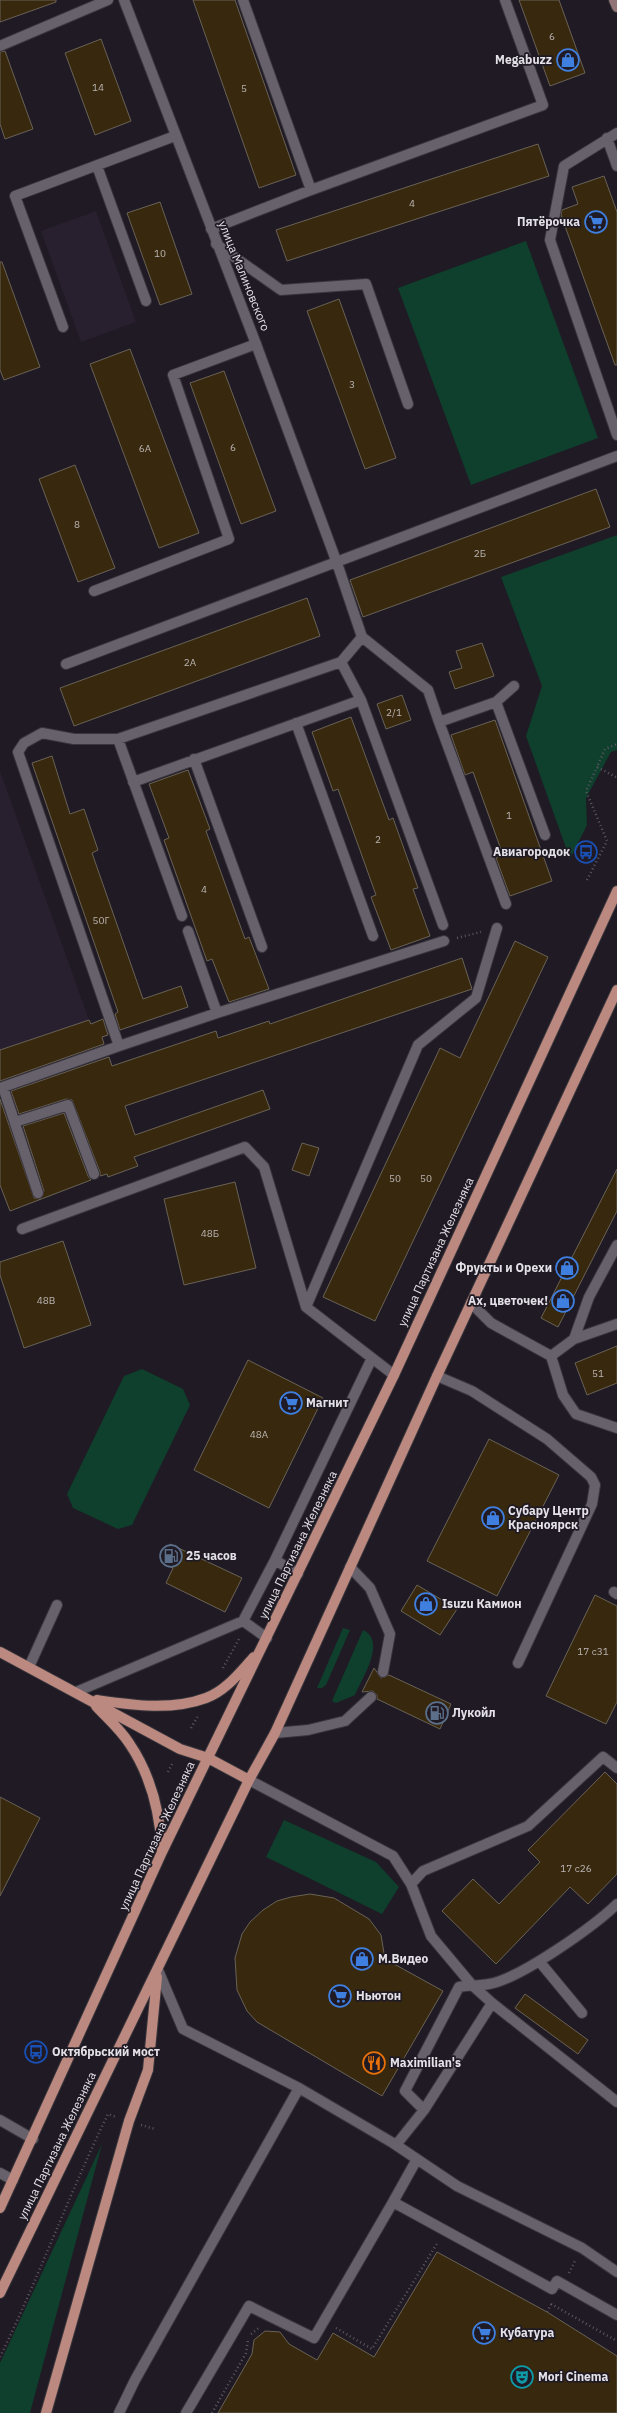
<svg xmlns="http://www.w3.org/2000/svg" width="617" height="2413" font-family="'IBM Plex Sans',sans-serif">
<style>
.built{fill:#29202f}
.green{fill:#0f3f2d}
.building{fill:#38290e;stroke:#696257}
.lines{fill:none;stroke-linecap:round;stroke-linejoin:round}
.lane-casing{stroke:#39353c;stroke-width:12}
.street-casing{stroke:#39353c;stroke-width:12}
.secondary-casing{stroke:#39353c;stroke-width:12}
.primary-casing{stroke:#39353c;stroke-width:12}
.path{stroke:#5c5760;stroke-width:2.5;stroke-dasharray:1 3;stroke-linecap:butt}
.lane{stroke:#67616c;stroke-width:10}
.street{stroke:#67616c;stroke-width:10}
.secondary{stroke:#917576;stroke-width:10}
.primary{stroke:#bb897f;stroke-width:10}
.labels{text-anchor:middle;stroke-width:3.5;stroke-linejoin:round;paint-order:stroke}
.number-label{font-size:10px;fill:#bab3b2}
.poi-label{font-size:12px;font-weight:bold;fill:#e5e1e8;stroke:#1f1a23;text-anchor:start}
.street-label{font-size:12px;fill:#e5e1e8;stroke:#1f1a23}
</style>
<rect width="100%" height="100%" fill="#1f1a23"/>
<!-- built -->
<path class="built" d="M96,211L136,322L81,342L41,231Z
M0,771L89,1020L0,1050Z"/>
<!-- green -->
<path class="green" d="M526,241L598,438L471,485L398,288Z
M617,535V750L611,752L586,798L587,825L570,859L526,736L542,686L501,577Z
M142,1369L183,1389L190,1405L132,1525L118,1529L73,1508L67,1494L124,1376Z
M343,1628L350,1630L326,1685L322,1688H317Z
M363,1630C387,1641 362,1678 355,1695L336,1703L332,1701Z
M284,1820L376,1862L399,1887L382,1914L266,1857Z
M102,2144L30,2413H0V2363Z"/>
<!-- building -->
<path class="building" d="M0,0H56V2L0,22Z
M193,0H235L296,175L259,188Z
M519,0H559L585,73L550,86Z
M101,39L131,121L95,135L65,53Z
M5,51L33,129L5,139L0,124V52Z
M538,144L549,176L287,261L276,230Z
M604,176L617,212V365H615L561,215L562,210L578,204L572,187Z
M160,202L192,294L160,305L127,213Z
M0,262H2L40,367L4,380L0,370Z
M339,299L396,458L365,469L307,311Z
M130,349L199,533L159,548L90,364Z
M224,371L276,511L241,524L190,383Z
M75,465L115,568L78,582L39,479Z
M596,489L610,527L363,617L350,580Z
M307,598L320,636L74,726L60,688Z
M482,643L494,676L455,689L449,672L462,668L456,651Z
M402,695L411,720L386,729L377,704Z
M351,717L389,820L393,818L418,888L413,889L430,936L391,950L371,897L376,895L338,789L333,791L312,732Z
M495,720L552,881L510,896L496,858L503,855L473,772L465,775L451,735Z
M52,756L70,814L84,809L98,850L92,853L143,999L181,986L188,1007L120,1030L115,1014L118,1012L32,763Z
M188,770L210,829L206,831L245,939L249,937L269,989L229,1002L212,959L207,961L164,840L169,838L149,784Z
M515,941L548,957L375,1321L323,1297L440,1048L460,1058Z
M462,958L472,989L125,1106L135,1135L263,1090L270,1109L134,1157L138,1166L108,1177L107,1174L100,1176V1172L72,1100L66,1099L19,1114L11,1091L109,1057L112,1066L216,1031L218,1038L269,1021L270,1024Z
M103,1019L108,1035L102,1037L104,1044L0,1081V1050L89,1020L91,1024Z
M0,1099L34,1198L40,1199L44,1191L23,1126L64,1113L88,1176L91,1180L10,1211L0,1185Z
M302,1143L319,1148L309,1176L292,1170Z
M617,1169V1211L558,1327L541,1318Z
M235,1182L256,1268L184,1285L164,1199Z
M63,1241L91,1325L24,1348L0,1275V1262Z
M617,1346V1383L587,1395L575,1363Z
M248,1360L323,1398L269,1508L194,1470Z
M489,1439L559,1475L497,1596L427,1561Z
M170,1544L242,1578L225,1612L166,1583L173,1568L161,1562Z
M417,1585L457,1609L440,1635L401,1611Z
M595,1595L617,1606V1702L606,1724L546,1696Z
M374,1668L381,1678L389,1675L451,1704L440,1729L377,1699V1695L373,1691L362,1692Z
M605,1772L617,1784V1874L588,1904L570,1887L496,1964L442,1911L473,1879L499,1904L540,1862L528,1850Z
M0,1797L40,1818L0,1896Z
M310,1894L334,1898L369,1919L381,1935L385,1959L443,1991L382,2096L257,2022L247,2011L237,1990L235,1958L242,1934L250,1922L263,1910L277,1901L291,1897Z
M525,1994L588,2040L578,2054L515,2008Z
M437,2252L547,2312L617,2356V2413H218L252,2354L254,2340L265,2331L280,2332L289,2344L317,2360L333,2333L374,2357Z"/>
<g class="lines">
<!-- lane casing -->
<g class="lane-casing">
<path id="lane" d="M0,46L108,0
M617,133L564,166L550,240L617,435
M607,138L617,166
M97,166L146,301
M311,190L543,105L505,0
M211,229L311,190L243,0
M216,244L281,290L366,284L408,404
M63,327L15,196L175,136
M337,563L362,637L341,662L118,739H74L42,733L24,743L18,752L119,1046L217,1013L444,941
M94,591L229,539L173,375L256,344
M362,637L428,690L439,722L496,702L514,686
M341,662L361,700L443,925
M66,664L617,456
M496,702L545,835
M439,722L506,904
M296,723L373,936
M118,739L182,916
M194,759L262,947
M133,782L361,700
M188,931L217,1013
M15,1122L68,1105L94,1174
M38,1193L3,1087L119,1046
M22,1229L245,1147L264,1167L306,1307
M471,1303L491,1323L551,1356L574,1339L589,1297L617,1245
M574,1339L617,1324
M551,1356L563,1395L576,1414L617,1428
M394,1375L306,1307L418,1045L476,998L497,928
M437,1376L472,1391L547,1439L591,1477L595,1485L592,1504L518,1663
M275,1560L298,1574
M350,1567L370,1588L390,1634L383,1672
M614,1592L617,1594
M243,1621L267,1638
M29,1667L57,1605
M76,1692L243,1621L275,1560L372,1358
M275,1733L308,1730L345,1721L371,1697
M249,1780L393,1856L411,1884L431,1936L472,1985L492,2003L617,2102
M411,1884L423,1871L528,1826L603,1757L617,1768
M539,1961L582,2013
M158,1970L183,2029L299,2088L393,2143L457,2186L582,2248L617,2272
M424,2110L405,2091L459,1987C469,1985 479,1986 489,1984C520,1979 594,1926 617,1904
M0,2120L33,2139
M396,2145L424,2110L492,2003
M0,2173L13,2180
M393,2202L417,2159
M119,2413L135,2380L299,2088
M186,2413L249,2306L314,2338L393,2202L552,2289L557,2281L617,2315"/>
</g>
<!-- street casing -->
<g class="street-casing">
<path id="street" d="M124,0L256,344L337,563"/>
</g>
<!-- secondary casing -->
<g class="secondary-casing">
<path id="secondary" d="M614,0L617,7"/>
</g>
<!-- primary casing -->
<g class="primary-casing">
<path id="primary" d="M0,1652L180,1749L208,1758L249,1780
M97,1700C132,1705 171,1711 206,1698C226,1691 240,1672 254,1657
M96,1706C107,1718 120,1729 129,1743C151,1775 160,1812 162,1851
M0,2208L162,1852L394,1375L617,891
M0,2293L249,1780L275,1733L437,1376L617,990
M46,2413L129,2121L148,2070L157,1977"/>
</g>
<!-- path -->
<path class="path" d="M616,777L597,767L605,749L617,744
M587,880L607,841L586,791L597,767
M457,938L481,932
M223,1668L239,1639
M191,1728L198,1716
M168,1772L173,1762
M141,2125L155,2129
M569,2273L575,2261
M551,2304L617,2341
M547,2312L552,2303
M336,2328L372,2349L438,2242
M251,2334L260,2327
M0,2357C39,2277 69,2194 108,2114L116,2117
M212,2413L246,2353L248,2340"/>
<!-- lane -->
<use href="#lane" class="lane"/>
<!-- street -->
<use href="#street" class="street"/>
<!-- secondary -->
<use href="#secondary" class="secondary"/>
<!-- primary -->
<use href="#primary" class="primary"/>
</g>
<!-- icons -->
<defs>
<g id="shop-ring" transform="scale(1.15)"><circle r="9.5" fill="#1f1a23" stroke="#3f7fe0" stroke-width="1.5"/><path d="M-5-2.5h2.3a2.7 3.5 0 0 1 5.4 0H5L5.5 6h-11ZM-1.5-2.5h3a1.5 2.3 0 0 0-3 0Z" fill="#3f7fe0"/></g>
<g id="supermarket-ring" transform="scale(1.15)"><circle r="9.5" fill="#1f1a23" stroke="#3f7fe0" stroke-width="1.5"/><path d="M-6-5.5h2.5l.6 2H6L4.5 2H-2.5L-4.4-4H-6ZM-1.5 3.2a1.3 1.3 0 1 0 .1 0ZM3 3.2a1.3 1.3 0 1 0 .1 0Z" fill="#3f7fe0"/></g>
<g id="bus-ring" transform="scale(1.15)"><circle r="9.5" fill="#1f1a23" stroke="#1a4fb4" stroke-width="1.5"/><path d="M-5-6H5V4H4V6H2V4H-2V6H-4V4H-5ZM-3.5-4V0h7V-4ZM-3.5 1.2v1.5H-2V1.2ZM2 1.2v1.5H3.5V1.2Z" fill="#1a4fb4"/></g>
<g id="fuel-ring" transform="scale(1.15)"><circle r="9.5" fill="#1f1a23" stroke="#5c6f8a" stroke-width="1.5"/><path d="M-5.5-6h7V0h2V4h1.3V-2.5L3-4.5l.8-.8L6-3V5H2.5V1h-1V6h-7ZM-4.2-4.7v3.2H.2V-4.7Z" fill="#5c6f8a"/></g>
<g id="restaurant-ring" transform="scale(1.15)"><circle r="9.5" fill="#1f1a23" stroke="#e8710a" stroke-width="1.5"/><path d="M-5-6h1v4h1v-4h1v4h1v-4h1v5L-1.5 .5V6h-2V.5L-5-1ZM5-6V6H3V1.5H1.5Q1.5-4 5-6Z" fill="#e8710a"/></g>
<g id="theatre-ring" transform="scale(1.15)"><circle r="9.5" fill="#1f1a23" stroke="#0f9aa8" stroke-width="1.5"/><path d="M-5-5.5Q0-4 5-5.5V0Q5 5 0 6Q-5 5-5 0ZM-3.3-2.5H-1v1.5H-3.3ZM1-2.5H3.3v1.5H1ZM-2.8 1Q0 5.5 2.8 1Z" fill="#0f9aa8"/></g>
</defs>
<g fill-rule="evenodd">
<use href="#shop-ring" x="568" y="60"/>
<use href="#supermarket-ring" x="596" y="222"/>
<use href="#bus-ring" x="586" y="852"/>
<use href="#shop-ring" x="567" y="1268"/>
<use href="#shop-ring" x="563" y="1301"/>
<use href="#supermarket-ring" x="291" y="1403"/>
<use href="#shop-ring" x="493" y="1518"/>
<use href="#fuel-ring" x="171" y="1556"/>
<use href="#shop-ring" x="426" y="1604"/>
<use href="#fuel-ring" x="437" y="1713"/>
<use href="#shop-ring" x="362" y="1959"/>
<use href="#supermarket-ring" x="340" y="1996"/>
<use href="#bus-ring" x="36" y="2052"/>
<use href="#restaurant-ring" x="374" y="2063"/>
<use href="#supermarket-ring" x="484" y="2333"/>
<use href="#theatre-ring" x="522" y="2377"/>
</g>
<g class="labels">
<!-- number labels -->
<g class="number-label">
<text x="552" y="40">6</text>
<text x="98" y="91">14</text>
<text x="244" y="92">5</text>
<text x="412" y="207">4</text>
<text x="160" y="257">10</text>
<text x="352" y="388">3</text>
<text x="233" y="451">6</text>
<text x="145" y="452">6А</text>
<text x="77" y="528">8</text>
<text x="480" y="557">2Б</text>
<text x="190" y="666">2А</text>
<text x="394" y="716">2/1</text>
<text x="509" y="819">1</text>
<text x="378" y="843">2</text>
<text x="204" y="893">4</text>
<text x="101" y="924">50Г</text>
<text x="395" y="1182">50</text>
<text x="426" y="1182">50</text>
<text x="210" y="1237">48Б</text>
<text x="46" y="1304">48В</text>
<text x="598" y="1377">51</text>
<text x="259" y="1438">48А</text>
<text x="593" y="1655">17 с31</text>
<text x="576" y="1872">17 с26</text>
</g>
<!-- poi labels -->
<g class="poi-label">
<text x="552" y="64" text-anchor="end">Megabuzz</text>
<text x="580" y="226" text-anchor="end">Пятёрочка</text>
<text x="570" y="856" text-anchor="end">Авиагородок</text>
<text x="552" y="1272" text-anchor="end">Фрукты и Орехи</text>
<text x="548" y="1305" text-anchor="end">Ах, цветочек!</text>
<text x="306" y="1407">Магнит</text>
<text x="508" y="1515">Субару Центр<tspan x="508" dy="14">Красноярск</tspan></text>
<text x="186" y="1560">25 часов</text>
<text x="442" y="1608">Isuzu Камион</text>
<text x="452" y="1717">Лукойл</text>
<text x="378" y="1963">М.Видео</text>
<text x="356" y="2000">Ньютон</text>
<text x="52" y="2056">Октябрьский мост</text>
<text x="390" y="2067">Maximilian's</text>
<text x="500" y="2337">Кубатура</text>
<text x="538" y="2381">Mori Cinema</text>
</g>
<!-- street labels -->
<g class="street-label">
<text transform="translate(244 276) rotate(68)" y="4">улица Малиновского</text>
<text transform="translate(436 1252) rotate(-65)" y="4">улица Партизана Железняка</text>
<text transform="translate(298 1545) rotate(-64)" y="4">улица Партизана Железняка</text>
<text transform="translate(157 1836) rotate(-65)" y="4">улица Партизана Железняка</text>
<text transform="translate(57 2146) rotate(-64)" y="4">улица Партизана Железняка</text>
</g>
</g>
</svg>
